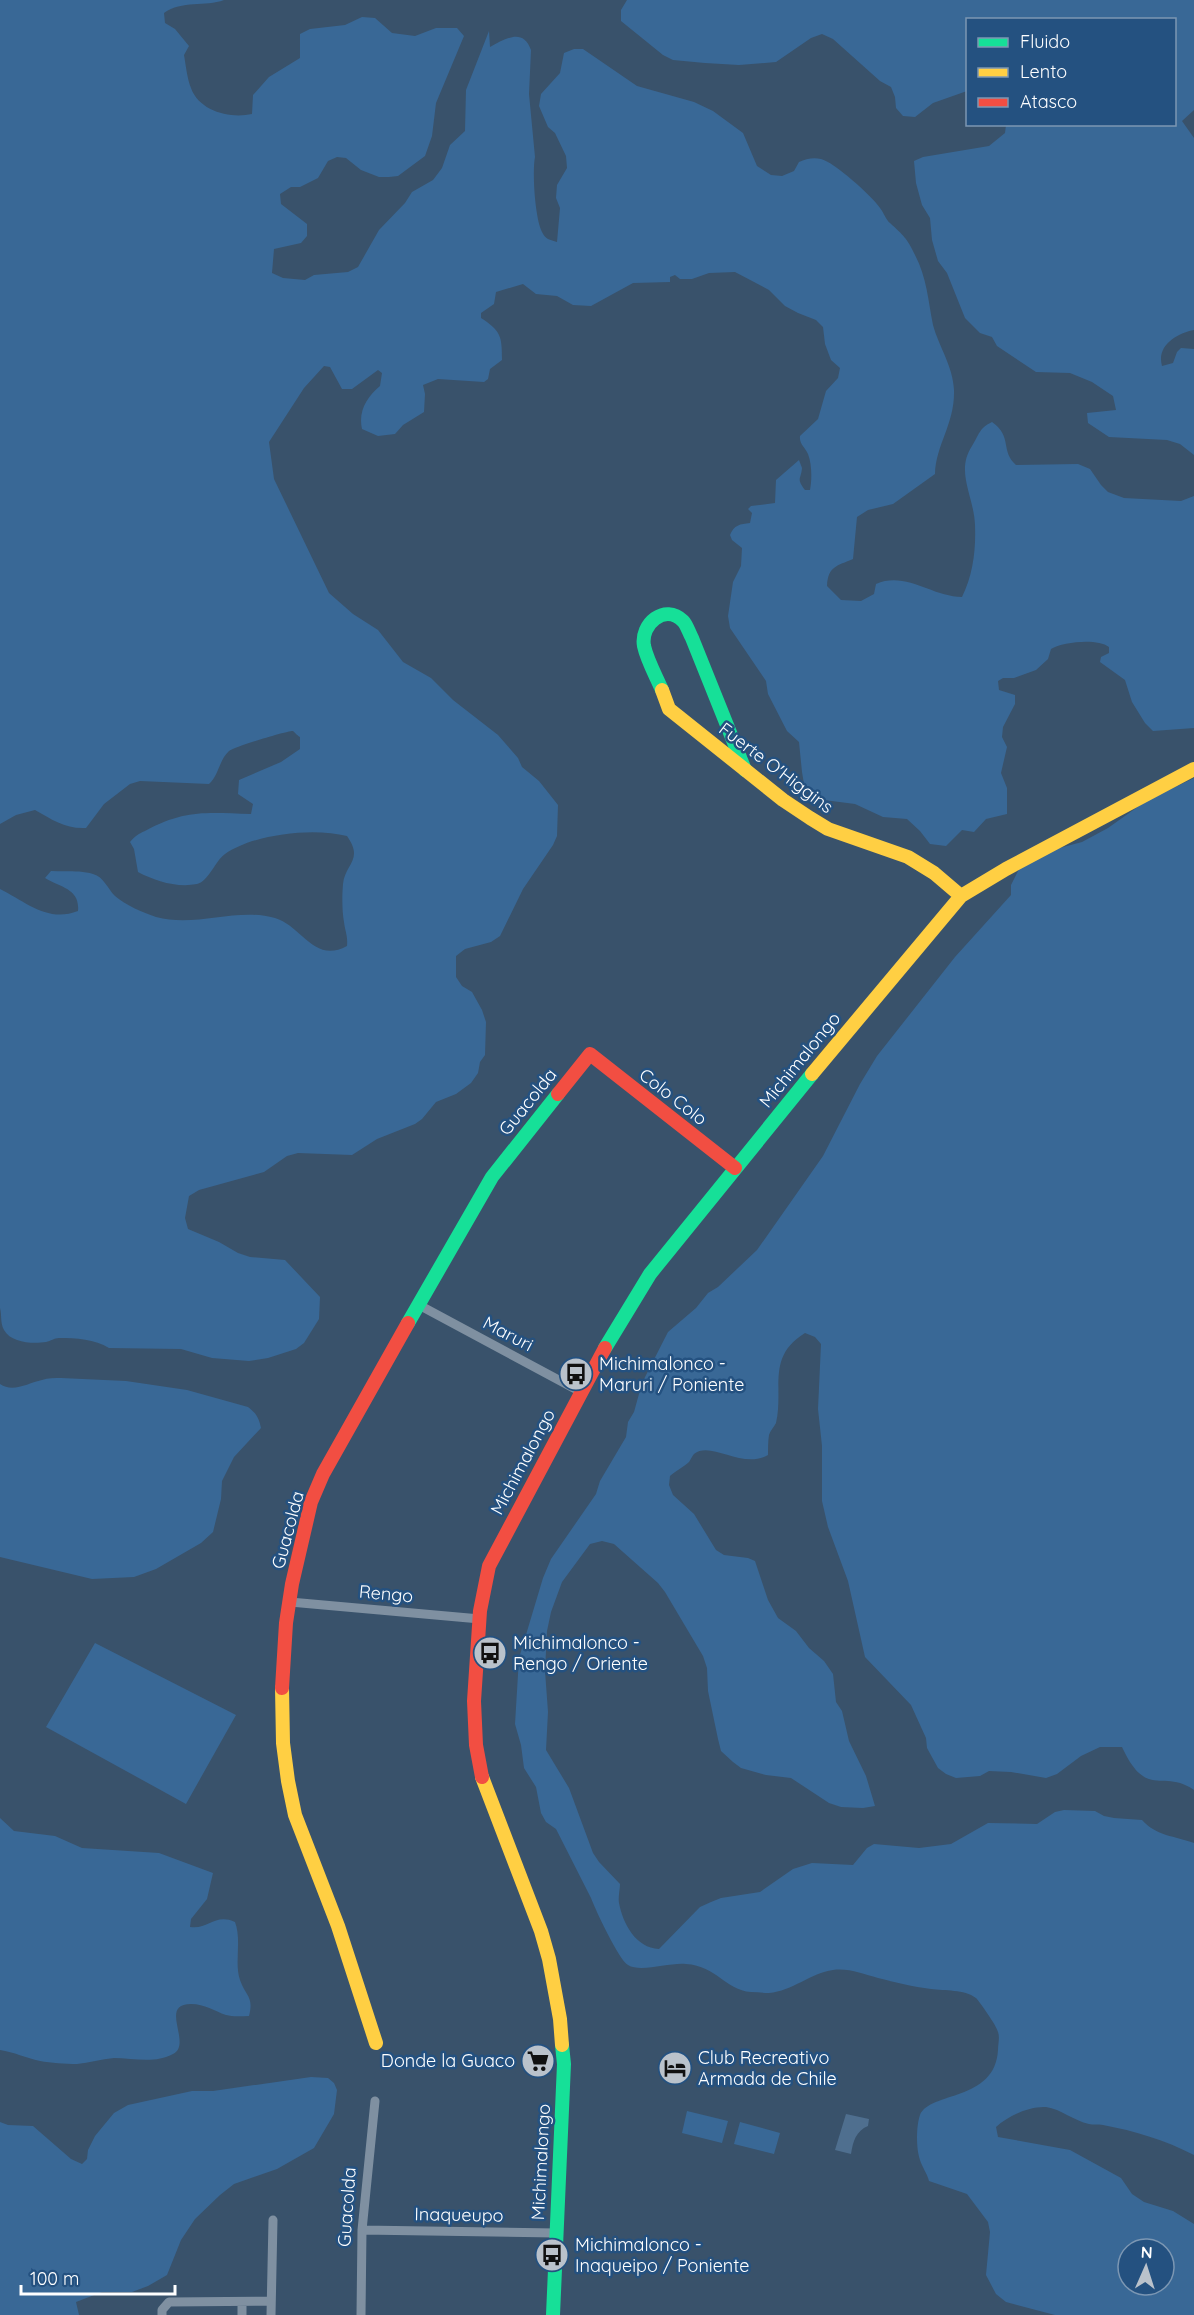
<svg xmlns="http://www.w3.org/2000/svg" width="1194" height="2315" font-family="Quicksand,sans-serif">
<style>
.green{fill:#396896;fill-rule:evenodd}
.water{fill:#4f6f8f}
.lines{fill:none;stroke-linecap:round;stroke-linejoin:round}
.street{stroke:#7f90a1;stroke-width:9}
.fast{stroke:#16e098;stroke-width:14}
.slow{stroke:#ffcf43;stroke-width:14}
.jam{stroke:#f24e42;stroke-width:14}
.labels{text-anchor:middle;stroke-width:5;stroke-linejoin:round;paint-order:stroke}
.street-label{font-size:18px;fill:#fff;stroke:#245180}
.poi-label{font-size:18px;fill:#fff;stroke:#245180;text-anchor:start}
</style>
<rect width="100%" height="100%" fill="#39526b"/>
<!-- green -->
<path class="green" d="M0,0H224C205,7 182,0 164,13L165,23L175,29L189,46L184,55C186,66 187,78 191,88C199,111 230,119 252,114L253,95L269,77L300,58V34L310,29L345,25L362,17L375,18L392,33L415,36L436,28H457L464,36L436,103L432,136L425,156L398,176L389,177H379L361,170L346,158L337,157L328,161L318,178L300,187H291L280,194L281,204L307,224V236L301,243L274,249L272,273L283,278L305,280L314,275L348,272L358,267L379,230L405,203L412,192L433,180L442,168L450,145L465,131L466,90L489,31L490,47C505,39 523,27 531,50L529,94L535,157C532,172 535,218 542,232C545,239 550,240 557,242L560,208L556,198L557,185L567,168L566,156L555,133L548,127L539,106L541,94L560,73L564,53L574,49H583L637,86L694,102L713,111L743,133L757,166L771,175L782,176L794,171L799,162C806,159 813,157 821,159C834,162 872,196 880,208C884,213 886,220 890,223C903,235 907,238 915,255C927,278 928,300 933,325C939,347 953,366 954,390C955,424 936,444 935,474L893,504L868,510L857,517L853,559C837,566 828,566 827,586L841,600L861,601L874,594L876,584C906,571 932,597 962,597C973,575 976,550 975,525C974,496 955,472 972,446C979,435 979,428 992,422C1013,437 1000,451 1016,465L1078,464L1090,469L1101,485L1108,492L1124,498L1181,501L1194,496V728L1153,731L1145,723L1132,702L1125,680L1100,662L1101,657L1109,653V647C1097,638 1063,642 1051,649L1048,659L1036,670L1014,678H1003L998,681L999,690L1015,695V704L1003,727L1002,737L1007,747L1001,773L1007,788V814L986,819L974,832L962,830L946,846L930,844L920,831L907,819L883,817L855,804L824,800L808,789L804,784L802,772L799,742L787,731L768,694L766,681L730,628L728,616L733,582L741,566L742,548L732,540L730,535C734,525 740,524 750,523L752,513L748,509L751,506L775,503L776,480L799,460L802,468C801,480 796,478 805,490H810C812,480 812,464 808,454C805,447 799,444 800,436L818,419L826,391L838,378L840,368L831,360L825,344L823,327L816,320L798,313L785,306L769,290L735,272L709,273L692,279H680L675,275L670,277V282L633,283L591,306L573,305L557,296L536,294L523,284L496,292L494,304L481,313V318C501,331 502,336 502,360L490,369L488,379L484,382L438,379L423,385L425,394L424,412L403,425L395,434L378,436L362,429C358,411 367,397 380,386L382,373L378,370L352,389H342L330,367L324,366L304,388L269,442L274,479L329,593L353,614L378,630L403,662L431,678L453,700L498,735L518,758L522,767L539,781L558,805L557,836L553,845L523,889L500,936L491,942L465,949L456,956V977L462,986L472,992L482,1010L486,1022L485,1055L480,1062L478,1073L471,1083L456,1094L436,1102L422,1119L415,1124L377,1139L352,1155L298,1153L287,1156L264,1172L199,1190L189,1196L185,1218L188,1229L219,1242L238,1253L250,1257L285,1260L320,1297L319,1319L304,1343L296,1349L268,1358L249,1361L212,1358L181,1349L109,1348C95,1339 76,1338 59,1338C54,1338 51,1341 46,1342C33,1344 11,1343 4,1330C0,1323 2,1315 0,1308V889C26,902 48,923 78,911C80,889 62,888 45,878L51,871C64,872 80,870 93,874C104,877 107,888 115,896C125,905 144,913 156,917C196,928 236,907 275,918C302,926 314,964 347,946C348,936 345,931 344,922C342,911 342,896 343,884C345,864 364,860 347,836C313,827 254,834 225,854C215,861 209,881 197,884C177,888 155,881 138,872L134,849L130,842C135,836 138,834 145,831C186,809 206,813 251,814L253,804L238,794L239,780L281,762L300,749V737C299,737 294,732 293,731C289,730 234,747 229,751C219,760 219,775 209,784L140,781L130,784L104,804L86,828C65,829 53,820 35,810L16,815L0,824Z
M627,0H1194V110L1182,121L1194,138V330C1178,333 1156,345 1162,366L1173,363L1177,352L1181,348L1194,349V455L1180,444L1167,440L1109,437L1088,423L1087,413L1116,410L1113,396L1092,382L1070,373L1036,372L997,346L992,337L980,333L965,318L947,273L938,261L932,240L930,218L922,205L916,183L914,161L923,157L989,146L1005,133L1006,125L1174,124V20H968L967,91L933,103L915,117L903,116L896,108L895,97L891,87L880,81L833,39L822,34L811,38L776,62L739,65L705,63L673,60L663,55L621,21V10Z
M1194,778V1790C1163,1768 1147,1801 1122,1747H1100L1081,1756L1057,1774L1046,1778L1011,1772L989,1771L980,1776L956,1778L946,1774L938,1768L927,1748L926,1738L911,1705L865,1657L848,1581L828,1527L822,1501V1446L818,1409L821,1344L815,1337L805,1333C766,1357 784,1388 776,1423C774,1427 770,1431 769,1435C768,1441 768,1449 768,1455C742,1470 711,1440 694,1454C692,1456 691,1459 689,1462C684,1467 675,1471 670,1476L669,1485L673,1495L694,1514L716,1550L724,1555L748,1558L755,1561L768,1600L778,1618L796,1631L809,1648L824,1661L833,1674L836,1702L842,1711L849,1741L866,1776L875,1806L863,1808L841,1807L829,1803L791,1778L766,1775L741,1768L733,1762L721,1751L718,1739L708,1691L707,1668L703,1656L665,1592L658,1583L614,1544L602,1541L590,1544L562,1582L551,1612L547,1631L545,1671L548,1712L546,1750L569,1788L593,1853L599,1862L620,1884C620,1889 618,1897 619,1903C623,1924 636,1948 659,1949L700,1907L711,1902L721,1898L760,1892L793,1869L812,1863L853,1865L867,1848L874,1844L919,1848L951,1844L988,1823L1037,1824L1055,1812L1064,1810L1095,1811L1104,1816L1114,1818L1142,1820C1156,1836 1175,1836 1194,1843V2155C1165,2140 1135,2131 1103,2125C1098,2124 1093,2125 1089,2124C1074,2121 1061,2109 1046,2107C1029,2106 1008,2116 996,2127L998,2137L1070,2150L1121,2178L1132,2194L1144,2202L1173,2211L1194,2224V2315H1055L1006,2302L996,2294L986,2275L990,2232L988,2222L967,2194L929,2181C927,2173 922,2167 920,2160C916,2149 916,2126 920,2115C930,2091 995,2102 998,2050C998,2044 1000,2037 998,2032C997,2026 979,2001 976,1998C964,1989 945,1991 931,1989C913,1987 895,1982 878,1978C863,1974 849,1968 833,1970C811,1973 792,1991 769,1993C763,1993 757,1992 751,1992C725,1990 717,1966 686,1964C670,1962 641,1973 628,1965C619,1960 595,1909 591,1898L556,1829L546,1822L541,1813L536,1787L524,1768L521,1745L515,1724L519,1658L543,1578L551,1559L596,1494L600,1481L626,1437L628,1422L634,1412L642,1383L668,1332L696,1308L708,1293L718,1287L757,1250L823,1156L860,1084L877,1056L955,957L1011,895V885L1019,869L1052,850L1082,842L1108,828L1146,801ZM1128,2249H1164V2285H1128Z
M61,1378L126,1381L187,1390L248,1407C256,1413 259,1418 261,1428L234,1457L222,1481L221,1499L213,1532L201,1543L156,1569L134,1577L92,1579L0,1557V1384C13,1393 28,1383 42,1380C48,1378 55,1378 61,1378Z
M95,1643L236,1715L186,1804L46,1727Z
M0,1818L14,1831L55,1836L82,1848L159,1853L213,1873L207,1899L191,1919L190,1927C208,1930 215,1913 235,1922C242,1941 234,1962 240,1980C246,1997 254,1996 249,2016C242,2016 233,2017 226,2015C214,2011 205,2004 191,2004C158,2004 193,2044 173,2054C155,2064 133,2058 114,2058C101,2059 89,2063 77,2064C65,2064 51,2063 40,2061C26,2058 14,2052 0,2050Z
M311,2077L328,2078L334,2083L337,2090L334,2114L314,2148L277,2169L234,2184L220,2195L195,2219L181,2240L167,2275L148,2286L132,2292H102L76,2302L79,2315H0V2122L8,2125L33,2126L71,2159L82,2164L87,2159L88,2150L95,2136L114,2113L128,2105L192,2091H213Z
M687,2111L728,2121L722,2143L682,2133Z
M740,2122L780,2133L774,2154L734,2144Z"/>
<!-- water -->
<path class="water" d="M846,2114L869,2119L868,2126C856,2131 853,2141 851,2154L835,2150Z"/>
<g class="lines">
<!-- street -->
<path class="street" d="M419,1305L581,1392
M290,1602L480,1619
M362,2230L556,2233
M242,2302V2315
M162,2315V2310L169,2302L271,2301
M271,2315L273,2220
M361,2315L362,2230L375,2101"/>
<!-- fast -->
<path class="fast" d="M662,690C656,676 647,660 644,646C640,624 665,603 683,621C687,625 689,633 692,638L745,770
M408,1323L492,1177L558,1094
M605,1348L650,1274L812,1074
M553,2315L564,2064L562,2045"/>
<!-- slow -->
<path class="slow" d="M662,690L669,709L783,800L810,818L828,829L908,857L934,873L961,896
M812,1074L961,896L1006,869L1194,769
M282,1688L283,1743L288,1781L295,1815L338,1926L376,2043
M482,1777L541,1931L549,1959L560,2019L562,2045"/>
<!-- jam -->
<path class="jam" d="M558,1094L590,1054L735,1168
M282,1688L286,1623L292,1584L311,1502L323,1474L408,1323
M482,1777L476,1745L474,1701L480,1611L489,1566L605,1348"/>
</g>
<!-- icons -->
<defs>
<g id="bus-disc" transform="scale(1.725)"><circle r="9.5" fill="#bac2cb" stroke="#245180"/><path d="M-5-6H5V4H4V6H2V4H-2V6H-4V4H-5ZM-3.5-4V0h7V-4ZM-3.5 1.2v1.5H-2V1.2ZM2 1.2v1.5H3.5V1.2Z" fill="#111"/></g>
<g id="supermarket-disc" transform="scale(1.725)"><circle r="9.5" fill="#bac2cb" stroke="#245180"/><path d="M-6-5.5h2.5l.6 2H6L4.5 2H-2.5L-4.4-4H-6ZM-1.5 3.2a1.3 1.3 0 1 0 .1 0ZM3 3.2a1.3 1.3 0 1 0 .1 0Z" fill="#111"/></g>
<g id="hotel-disc" transform="scale(1.725)"><circle r="9.5" fill="#bac2cb" stroke="#245180"/><path d="M-6-4.5h1.5V1H6V5H4.5V3h-9V5H-6ZM-4 0a1.8 1.8 0 1 1 3.6 0ZM.5 0V-2.5h3Q6-2.5 6 0Z" fill="#111"/></g>
</defs>
<g fill-rule="evenodd">
<use href="#bus-disc" x="576" y="1374"/>
<use href="#bus-disc" x="490" y="1653"/>
<use href="#supermarket-disc" x="538" y="2061"/>
<use href="#hotel-disc" x="675" y="2068"/>
<use href="#bus-disc" x="552" y="2255"/>
</g>
<g class="labels">
<!-- street labels -->
<g class="street-label">
<text transform="translate(776 768) rotate(37)" y="6">Fuerte O'Higgins</text>
<text transform="translate(800 1060) rotate(-51)" y="6">Michimalongo</text>
<text transform="translate(673 1097) rotate(38)" y="6">Colo Colo</text>
<text transform="translate(528 1102) rotate(-51)" y="6">Guacolda</text>
<text transform="translate(508 1334) rotate(28)" y="6">Maruri</text>
<text transform="translate(523 1462) rotate(-62)" y="6">Michimalongo</text>
<text transform="translate(288 1530) rotate(-75)" y="6">Guacolda</text>
<text transform="translate(386 1594) rotate(5)" y="6">Rengo</text>
<text transform="translate(541 2162) rotate(-87)" y="6">Michimalongo</text>
<text transform="translate(347 2207) rotate(-86)" y="6">Guacolda</text>
<text transform="translate(459 2215) rotate(1)" y="6">Inaqueupo</text>
</g>
<!-- poi labels -->
<g class="poi-label">
<text x="599" y="1370">Michimalonco -<tspan x="599" dy="21">Maruri / Poniente</tspan></text>
<text x="513" y="1649">Michimalonco -<tspan x="513" dy="21">Rengo / Oriente</tspan></text>
<text x="698" y="2064">Club Recreativo<tspan x="698" dy="21">Armada de Chile</tspan></text>
<text x="515" y="2067" text-anchor="end">Donde la Guaco</text>
<text x="575" y="2251">Michimalonco -<tspan x="575" dy="21">Inaqueipo / Poniente</tspan></text>
</g>
</g>
<!-- legend -->
<rect x="966" y="18" width="210" height="108" fill="#245180" stroke="#7c97b3" stroke-width="1.5"/>
<rect x="978" y="38" width="30" height="9" fill="#16e098" stroke="#7c97b3" stroke-width="1.5"/>
<text x="1020" y="48" font-size="18" fill="#ffffff">Fluido</text>
<rect x="978" y="68" width="30" height="9" fill="#ffcf43" stroke="#7c97b3" stroke-width="1.5"/>
<text x="1020" y="78" font-size="18" fill="#ffffff">Lento</text>
<rect x="978" y="98" width="30" height="9" fill="#f24e42" stroke="#7c97b3" stroke-width="1.5"/>
<text x="1020" y="108" font-size="18" fill="#ffffff">Atasco</text>
<!-- north arrow -->
<g transform="translate(1146 2267) rotate(3)"><circle r="28" fill="#245180" stroke="#7c97b3" stroke-width="1.5"/>
<path d="M0-4.5L10 22L0 15L-10 22Z" fill="#bac2cb"/>
<text y="-9" font-size="16" font-weight="bold" text-anchor="middle" fill="#ffffff">N</text>
</g>
<!-- scale -->
<path d="M21 2285v9h154v-9" fill="none" stroke="#ffffff" stroke-width="3"/>
<text x="30" y="2285" font-size="18" fill="#ffffff" stroke="#245180" stroke-width="4.5" paint-order="stroke">100 m</text>
</svg>
